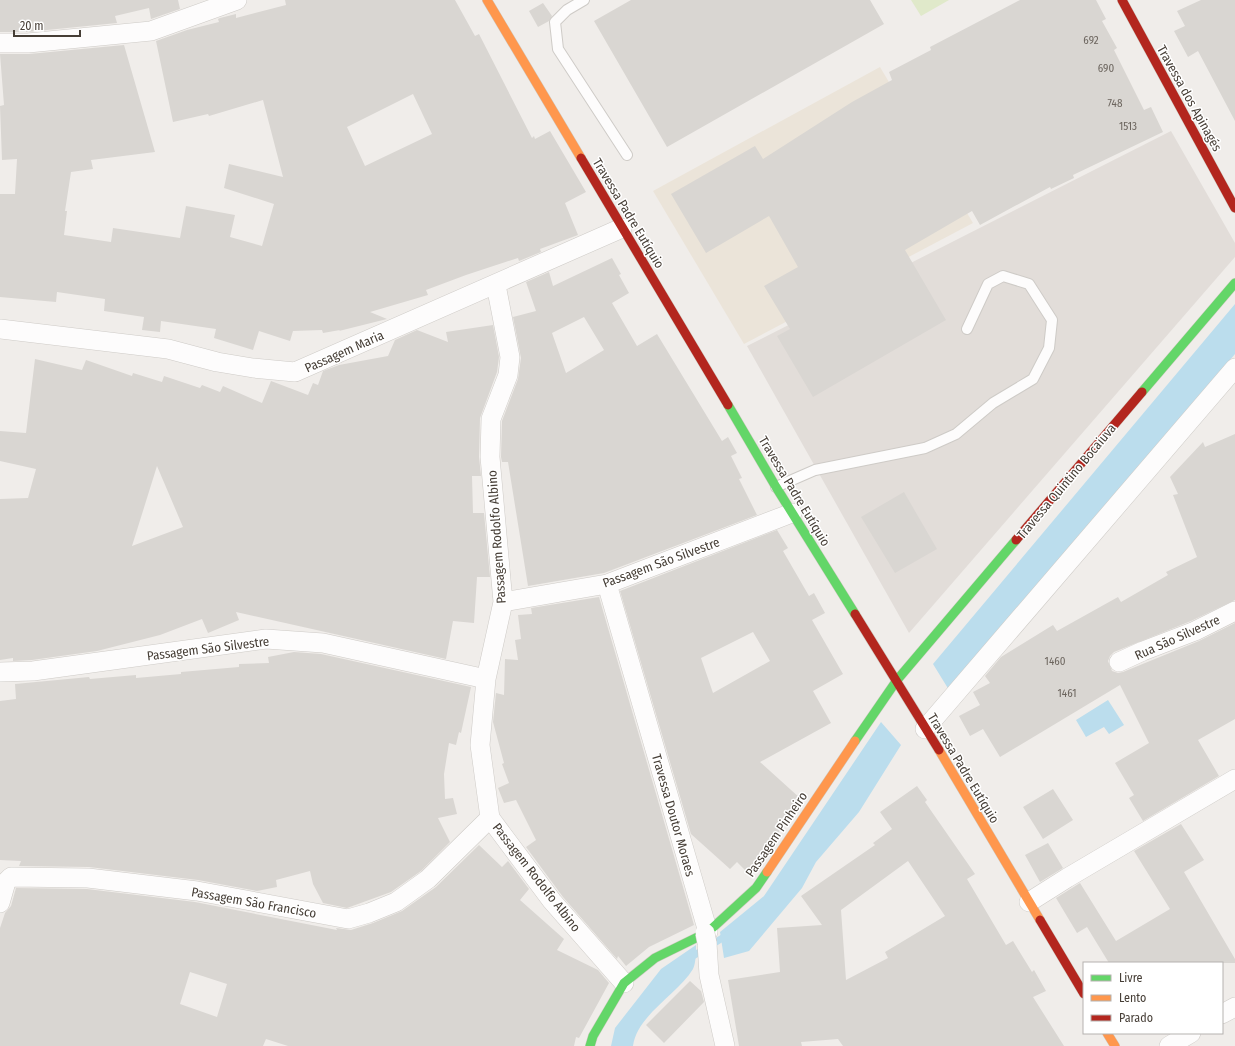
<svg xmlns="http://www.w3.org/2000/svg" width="1235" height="1046" font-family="'Fira Sans Condensed',sans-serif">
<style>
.industrial{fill:#e2ddd9}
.education{fill:#ebe4d9}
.green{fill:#e0e9ca}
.water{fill:#bbdded}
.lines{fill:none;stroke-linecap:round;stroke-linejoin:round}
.stream{stroke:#bbdded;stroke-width:7}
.building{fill:#d9d6d2;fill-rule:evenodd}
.lane-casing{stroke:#cecbc7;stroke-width:12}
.street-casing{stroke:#cecbc7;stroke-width:20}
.fast-casing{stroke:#cfcac1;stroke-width:10}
.slow-casing{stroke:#cfcac1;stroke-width:10}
.jam-casing{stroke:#cfcac1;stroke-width:10}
.lane{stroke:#fdfcfc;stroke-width:10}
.street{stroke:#fdfcfc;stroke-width:19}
.fast{stroke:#63d668;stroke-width:9}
.slow{stroke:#ff974d;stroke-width:9}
.jam{stroke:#b3261e;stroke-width:9}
.street-bridge-casing{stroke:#cecbc7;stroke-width:20;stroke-linecap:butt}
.street-bridge{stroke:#fdfcfc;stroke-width:19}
.labels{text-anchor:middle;stroke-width:3;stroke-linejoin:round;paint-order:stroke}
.number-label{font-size:11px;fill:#6c655e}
.street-label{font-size:13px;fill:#463e36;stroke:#fff}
</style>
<rect width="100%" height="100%" fill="#f0edea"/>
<!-- industrial -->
<path class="industrial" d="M1171,131L1235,243V257L909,633L747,346Z"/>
<!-- education -->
<path class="education" d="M880,67L973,223L744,344L653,191Z"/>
<!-- green -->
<path class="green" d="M911,0H949L921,16Z"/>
<!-- water -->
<path class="water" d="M1235,304V354L949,690L933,664Z
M1108,700L1124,725L1109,734L1104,727L1086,737L1076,720Z
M881,722L901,745L859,812L816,862L802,888L749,951L724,958L720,932L764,896Z
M696,945C696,952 696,963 693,969C678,994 637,1015 633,1046H611L615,1028L661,969Z"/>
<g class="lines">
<!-- stream -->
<path class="stream" d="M688,959L729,934"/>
</g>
<!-- building -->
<path class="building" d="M0,0H178L180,9L151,19L149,8L115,16L117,23L27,32H0Z
M285,0H455L475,36L479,34L532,138L534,136L535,139L550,131L586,192L565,203L578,235L540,249L541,252L519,261L518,258L466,275L426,290L428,295L370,312L387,319L339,331L340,330L323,333L322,330L293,331L290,341L259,331L253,350L214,338L216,329L161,321L160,332L142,330L144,317L104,311L105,299L57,292L56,302L0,297V194H15L17,159L2,160L0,106L4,105L0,54H29L124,45L155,152L91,160L93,169L71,172L65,211H67L64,235L111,242L113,228L180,238L186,206L235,215L230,237L262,246L274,204L224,188L229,164L283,177L263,100L209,116L208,114L173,122L156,41L187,30L219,22L218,19L220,18L236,14V18L286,5ZM413,94L432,134L365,166L347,127Z
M631,0H870L884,24L667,147L594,21Z
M1020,0H1096L1106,19L1102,21L1117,48L1114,50L1144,110L1151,107L1163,132L1073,175L1074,178L1051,189L1050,187L980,225L972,211L905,250L946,320L813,397L777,336L790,329L764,286L798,267L769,216L706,253L671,194L755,146L763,159L852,102L892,80L889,72L931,50L930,47Z
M1201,0H1235V121L1198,51L1188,57L1174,31L1185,26L1177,11Z
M543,3L552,16L549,21L538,27L529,11Z
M612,258L621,274L619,275L629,293L612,303L637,346L657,334L722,441L728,437L737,453L731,456L742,478L739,479L757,515L604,573L528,586L508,462H502L501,457L502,421L518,379L521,358L513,317L536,311L526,282L549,272L553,286ZM584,317L604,350L566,373L552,333Z
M493,325L499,357L497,372L480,418L479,457L481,476H472L473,513H484L490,577H477L474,623L453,621L446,659L236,612L239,620L208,633L202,619L160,635L97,651L32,660L13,661V658L0,660V499L28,498L36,469L0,461V431L26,433L35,359L82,370L86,360L132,376L133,373L162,382L164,376L200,388L202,385L220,392L223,386L262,403L271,381L308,395L313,383L318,385L323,371L339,365L388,356L395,340L417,330L448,342L446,332ZM157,466L183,527L132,546Z
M1235,434V600L1191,621L1114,652L1110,656L1108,661L1112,671L1118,673L1123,672L1199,641L1235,623V719L1198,740L1219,776L1143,821L1129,798L1134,795L1115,763L1149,743L1120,685L1000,757L983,729L970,736L959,716L980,705L973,692L990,683L985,676L1001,657L1053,625L1057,631L1118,597L1121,602L1168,575L1166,572L1197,557L1173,495L1178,494L1170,477L1203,442L1205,447Z
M904,492L937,549L895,573L861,517Z
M777,530L788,548L783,551L809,596L814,593L825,613L812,620L843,674L813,691L831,723L760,762L801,799L750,875L737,862L730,869L691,834L620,591ZM753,632L770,661L713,693L701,658Z
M599,597L694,925L649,947L626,966L618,956L617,959L563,897L526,847L536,840L516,800L504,803L498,788L509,783L502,764L504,763L493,722L496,693L504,695L505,659L518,660L515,640L521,639L518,615L532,614L531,608Z
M294,652L321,654L471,687L461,733L459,732L456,745L449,743L444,774L445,799L453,798L457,814L438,818L450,842L421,871L391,892L347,908L323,903L313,884L310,871L276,880L277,887L257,891L198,880L89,867L19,866L21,861L0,860V701L16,699L15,684L89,677L90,679L136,675V678L181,674V672L239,667V664L269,663L268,657Z
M917,786L927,800L925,802L975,874L967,879L1006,945L1013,941L1032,972L1034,970L1046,991L1033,997L1064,1046H843L838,1039L801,1042L802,1046H739L728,980L780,972L777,928L822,925L801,896L875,845L873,843L892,829L880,812ZM908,861L945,916L885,952L888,958L846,980L841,910Z
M1053,789L1073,820L1043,839L1023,807Z
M1181,824L1204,860L1184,872L1235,959V963H1109L1087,927L1077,933L1056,898L1080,883L1116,941L1170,909L1134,851Z
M1048,843L1063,868L1040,882L1025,855Z
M479,845L502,867L508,861L529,889L520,900L564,939L557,950L598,970L609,983L579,1038L576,1037L574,1046H288L266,1039L263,1046H0V928L5,913L11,906L16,888L87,889L195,902L337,930L336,928L351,930L373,923L402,911L436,887ZM190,972L227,984L217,1017L180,1004Z
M690,981L701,991L704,1002L664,1043L646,1025Z"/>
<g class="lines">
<!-- lane casing -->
<g class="lane-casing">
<path id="lane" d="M584,0L567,10L555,22L558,49L627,155
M776,487L815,470L925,448L956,434L993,403L1033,379L1049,348L1052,320L1029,284L1003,276L988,284L967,329"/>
</g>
<!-- street casing -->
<g class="street-casing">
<path id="street" d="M0,43H28L151,31L237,0
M496,285L510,357L508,375L491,419L490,457L503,602L486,679L480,745L490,818L552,901L624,983
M0,329L168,349L217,362L253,368L295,372L622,228
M607,584L708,932
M503,602L607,584L792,513
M1119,662L1143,651L1195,631L1235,611
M0,672L33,671L266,639L323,643L486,679
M925,729L1235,368
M1029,902L1067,878L1235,779
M0,903L6,882L11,877L88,878L197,891L348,919L369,913L396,902L428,879L490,818
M707,943L709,975L725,1046
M1222,1014L1235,1007
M1169,1046L1191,1033"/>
</g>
<!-- fast casing -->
<g class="fast-casing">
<path id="fast" d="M1142,392L1235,283
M728,405L776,487L855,614
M855,741L897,680L1016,540
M590,1046L593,1036L624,983L655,958L708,932L756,888L767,872"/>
</g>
<!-- slow casing -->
<g class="slow-casing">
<path id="slow" d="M487,0L581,158
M939,750L1040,920
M767,872L855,741
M1107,1033L1115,1046"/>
</g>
<!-- jam casing -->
<g class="jam-casing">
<path id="jam" d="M1122,0L1235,208
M581,158L728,405
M1016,540L1142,392
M855,614L939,750
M1040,920L1084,994"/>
</g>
<!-- lane -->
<use href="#lane" class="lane"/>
<!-- street -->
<use href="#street" class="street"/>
<!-- fast -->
<use href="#fast" class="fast"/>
<!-- slow -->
<use href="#slow" class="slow"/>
<!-- jam -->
<use href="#jam" class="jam"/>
<!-- street-bridge casing -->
<g class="street-bridge-casing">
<path id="street-bridge" d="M705,933L707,943"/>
</g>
<!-- street-bridge -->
<use href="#street-bridge" class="street-bridge"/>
</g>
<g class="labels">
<!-- number labels -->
<g class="number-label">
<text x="1091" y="44">692</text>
<text x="1106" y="72">690</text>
<text x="1115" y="107">748</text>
<text x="1128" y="130">1513</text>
<text x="1055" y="665">1460</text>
<text x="1067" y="697">1461</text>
</g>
<!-- street labels -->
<g class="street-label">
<text transform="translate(1190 98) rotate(61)" y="5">Travessa dos Apinagés</text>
<text transform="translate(629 213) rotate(59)" y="5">Travessa Padre Eutíquio</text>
<text transform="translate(344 351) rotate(-24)" y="5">Passagem Maria</text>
<text transform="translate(1066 481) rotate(-50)" y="5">Travessa Quintino Bocaiuva</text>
<text transform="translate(795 491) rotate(59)" y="5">Travessa Padre Eutíquio</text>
<text transform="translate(496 537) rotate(-94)" y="5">Passagem Rodolfo Albino</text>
<text transform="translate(661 562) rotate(-20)" y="5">Passagem São Silvestre</text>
<text transform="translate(1177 637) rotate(-24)" y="5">Rua São Silvestre</text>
<text transform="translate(208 648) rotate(-7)" y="5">Passagem São Silvestre</text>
<text transform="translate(964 768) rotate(59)" y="5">Travessa Padre Eutíquio</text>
<text transform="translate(674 815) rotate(74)" y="5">Travessa Doutor Moraes</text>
<text transform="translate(776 834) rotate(-56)" y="5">Passagem Pinheiro</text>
<text transform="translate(537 877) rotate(52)" y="5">Passagem Rodolfo Albino</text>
<text transform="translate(254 902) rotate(10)" y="5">Passagem São Francisco</text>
</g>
</g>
<!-- legend -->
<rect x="1083" y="962" width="140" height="72" fill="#ffffff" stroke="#b5b2af"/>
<rect x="1091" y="975" width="20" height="6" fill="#63d668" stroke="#b5b2af"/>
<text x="1119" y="982" font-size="12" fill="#463e36">Livre</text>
<rect x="1091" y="995" width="20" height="6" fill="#ff974d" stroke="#b5b2af"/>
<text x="1119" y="1002" font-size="12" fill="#463e36">Lento</text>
<rect x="1091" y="1015" width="20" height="6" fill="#b3261e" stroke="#b5b2af"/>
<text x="1119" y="1022" font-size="12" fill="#463e36">Parado</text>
<!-- scale -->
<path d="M14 30v6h66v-6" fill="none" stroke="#463e36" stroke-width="2"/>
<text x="20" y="30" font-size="12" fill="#463e36" stroke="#ffffff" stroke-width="3" paint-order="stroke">20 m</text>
</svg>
